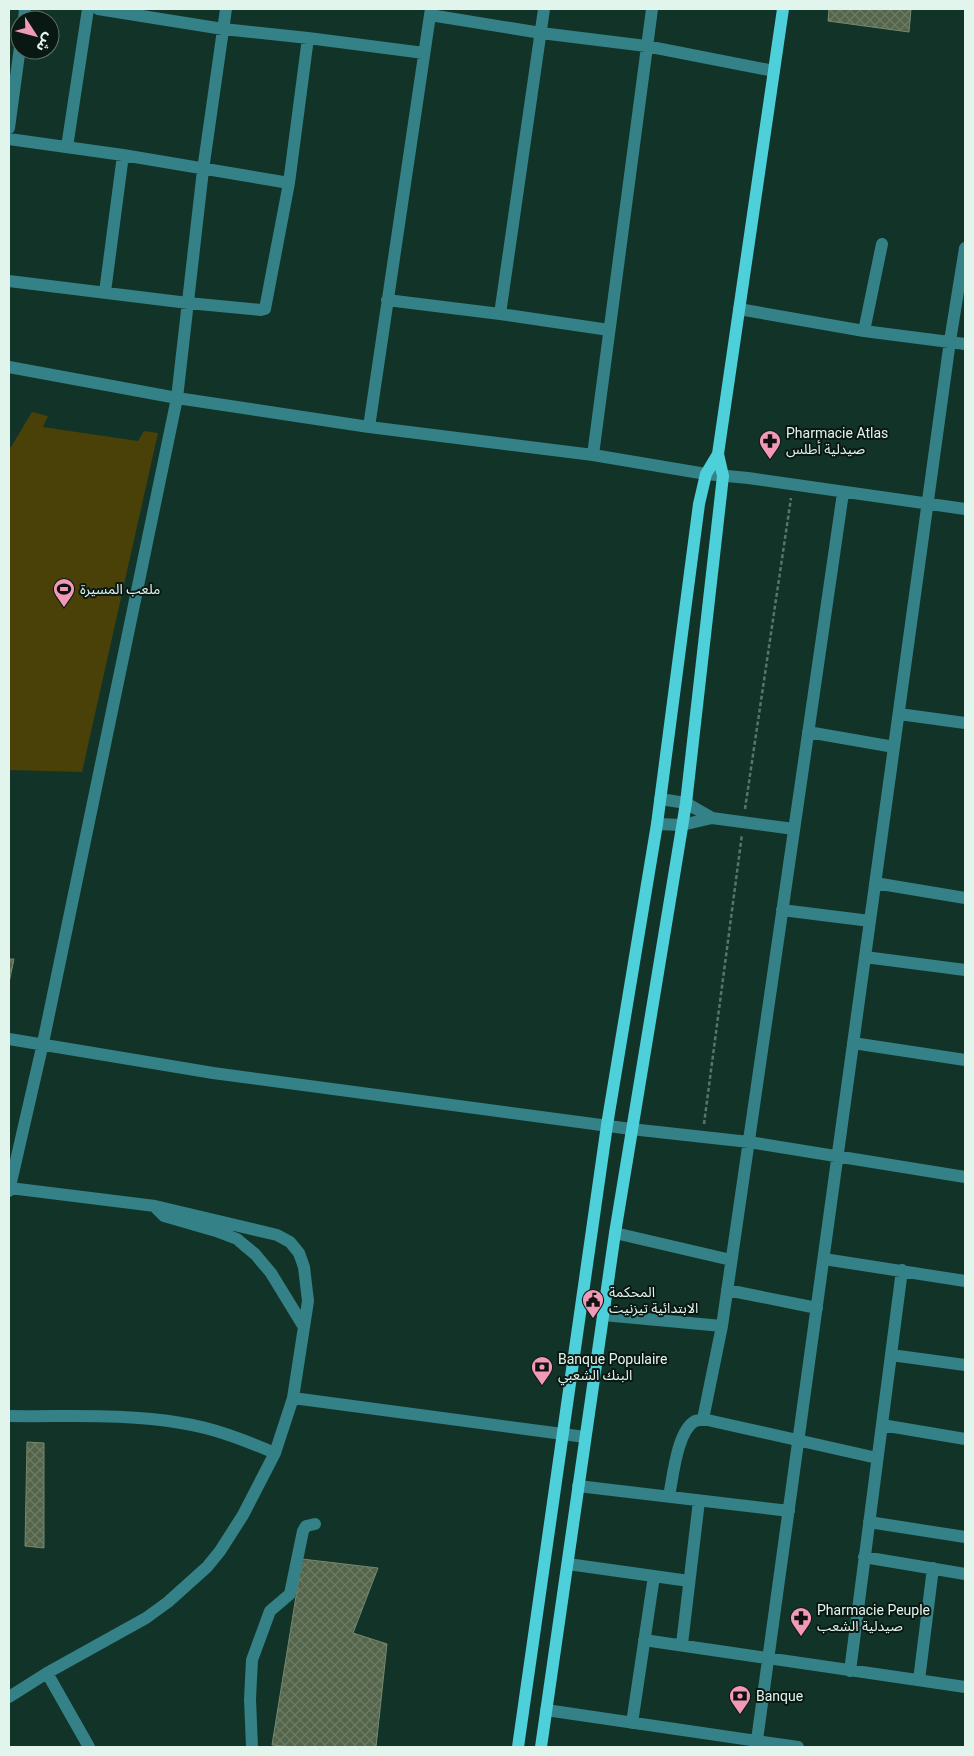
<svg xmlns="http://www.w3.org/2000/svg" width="974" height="1756" font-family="Roboto,'Noto Sans Arabic',sans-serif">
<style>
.pitch{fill:#494108}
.building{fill:url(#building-cross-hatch);stroke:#76886d}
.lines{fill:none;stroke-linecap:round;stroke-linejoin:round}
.path{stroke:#58756b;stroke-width:2.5;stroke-dasharray:4 2.5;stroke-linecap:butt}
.minor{stroke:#348187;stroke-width:12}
.major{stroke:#4ed0db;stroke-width:12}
.labels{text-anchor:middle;stroke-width:4;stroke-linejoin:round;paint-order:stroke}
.poi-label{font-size:14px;fill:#e2f5ed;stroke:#0a1813;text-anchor:start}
</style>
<defs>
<pattern id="building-cross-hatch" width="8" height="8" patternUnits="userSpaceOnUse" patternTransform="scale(1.25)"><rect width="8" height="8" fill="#54654b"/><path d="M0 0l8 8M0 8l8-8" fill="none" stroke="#6c7c65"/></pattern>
</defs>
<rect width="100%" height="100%" fill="#123328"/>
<!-- pitch -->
<path class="pitch" d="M32,412L48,416L43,427L138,441L144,431L158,433L82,772L9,770V447H11Z"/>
<!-- building -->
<path class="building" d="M829,9H911L909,32L828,21Z
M9,959H14L9,983Z
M27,1442L44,1443V1548L25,1546Z
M302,1559L378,1568L353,1633L387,1644L376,1747H294L272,1745Z"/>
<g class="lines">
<!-- path -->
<path class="path" d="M745,809L791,498
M704,1124L742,834"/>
<!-- minor -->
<path class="minor" d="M98,9L223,29L308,38L424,53
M431,9L430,15L541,33L646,46L774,71
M24,20L25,9
M9,128L20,47
M9,139L123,155L289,183
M67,147L88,9
M9,281L188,303L261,310L265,309L289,183L308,38
M105,292L123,155
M387,300L500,314L609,330
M739,309L864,331L965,344
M500,314L544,9
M864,331L882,244
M9,367L177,398L369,427L593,455L706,474L748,478L965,509
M369,427L430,15
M593,455L652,9
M899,714L965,723
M808,732L894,747
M660,799L686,803L712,818
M657,824L682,825L712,818L794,829
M875,883L965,898
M782,910L870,921
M865,957L965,970
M9,1039L213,1073L631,1129L749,1142L965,1177
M853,1043L965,1060
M9,1191L43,1043L177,398L203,170L226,9
M156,1208L164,1216L216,1231L237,1239L244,1245L255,1254L271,1273L304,1327
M615,1233L731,1260
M824,1259L965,1281
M727,1290L817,1308
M603,1315L722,1326
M891,1355L965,1365
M293,1398L585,1437
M9,1416C66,1417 125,1413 181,1423C214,1428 244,1440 275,1453
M703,1419L877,1458
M882,1425L965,1439
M578,1486L789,1511
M669,1496C673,1477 677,1431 695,1421C698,1420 701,1420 703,1419L722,1326L843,493
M869,1522L965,1537
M864,1557L965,1574
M568,1564L689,1581
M644,1640L965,1687
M682,1644L699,1501
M850,1671L902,1270
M47,1673L89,1747
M919,1680L933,1568
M9,1697L47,1673L146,1618L168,1602L207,1567L220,1551L243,1515L275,1453L293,1398L308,1301L304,1267L299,1253L290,1242L277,1235L155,1206L10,1188
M546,1710L798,1747
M632,1723L654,1576
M252,1747L250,1699L252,1660L270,1611L290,1594L303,1531L306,1526L315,1524
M756,1747L950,341L965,248"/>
<!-- major -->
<path class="major" d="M518,1747L607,1125L657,824L699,504L706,474L718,454
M541,1747L615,1233L686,803L723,476L718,454L783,9"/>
</g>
<!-- icons -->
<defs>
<g id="pharmacy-pin" transform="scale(1.125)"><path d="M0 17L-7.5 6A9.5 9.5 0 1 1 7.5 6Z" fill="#f09ab7" stroke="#0a1813"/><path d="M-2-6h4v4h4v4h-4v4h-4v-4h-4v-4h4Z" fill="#111"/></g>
<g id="stadium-pin" transform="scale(1.125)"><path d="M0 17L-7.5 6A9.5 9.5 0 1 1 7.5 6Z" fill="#f09ab7" stroke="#0a1813"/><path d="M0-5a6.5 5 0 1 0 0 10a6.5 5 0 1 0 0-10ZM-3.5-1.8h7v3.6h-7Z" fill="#111"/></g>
<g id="civic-pin" transform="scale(1.125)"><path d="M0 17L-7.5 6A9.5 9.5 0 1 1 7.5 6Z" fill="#f09ab7" stroke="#0a1813"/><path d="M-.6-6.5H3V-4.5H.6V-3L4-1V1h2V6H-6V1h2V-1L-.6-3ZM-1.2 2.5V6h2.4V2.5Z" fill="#111"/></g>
<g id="bank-pin" transform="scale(1.125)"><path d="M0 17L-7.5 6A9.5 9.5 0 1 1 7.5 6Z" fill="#f09ab7" stroke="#0a1813"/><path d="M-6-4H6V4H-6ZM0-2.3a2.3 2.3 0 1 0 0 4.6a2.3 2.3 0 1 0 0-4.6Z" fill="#111"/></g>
</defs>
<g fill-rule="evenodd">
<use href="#pharmacy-pin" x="770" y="441"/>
<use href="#stadium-pin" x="64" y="589"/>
<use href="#civic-pin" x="593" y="1300"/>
<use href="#bank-pin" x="542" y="1367"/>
<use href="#pharmacy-pin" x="801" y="1618"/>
<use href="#bank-pin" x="740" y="1696"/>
</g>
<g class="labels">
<!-- poi labels -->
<g class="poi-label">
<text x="786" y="438">Pharmacie Atlas<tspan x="786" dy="16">صيدلية أطلس</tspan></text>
<text x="80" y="594">ملعب المسيرة</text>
<text x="609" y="1297">المحكمة<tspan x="609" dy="16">الابتدائية تيزنيت</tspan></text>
<text x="558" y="1364">Banque Populaire<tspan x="558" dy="16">البنك الشعبي</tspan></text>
<text x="817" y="1615">Pharmacie Peuple<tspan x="817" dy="16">صيدلية الشعب</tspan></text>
<text x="756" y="1701">Banque</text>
</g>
</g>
<!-- border -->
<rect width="974" height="1756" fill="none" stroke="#e2f5ed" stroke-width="20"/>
<!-- north arrow -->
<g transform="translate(35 35) rotate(126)"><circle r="24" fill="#0a1813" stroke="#60706a"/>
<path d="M0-4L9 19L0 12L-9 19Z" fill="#f09ab7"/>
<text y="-8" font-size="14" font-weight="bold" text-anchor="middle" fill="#e2f5ed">ش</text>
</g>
</svg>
